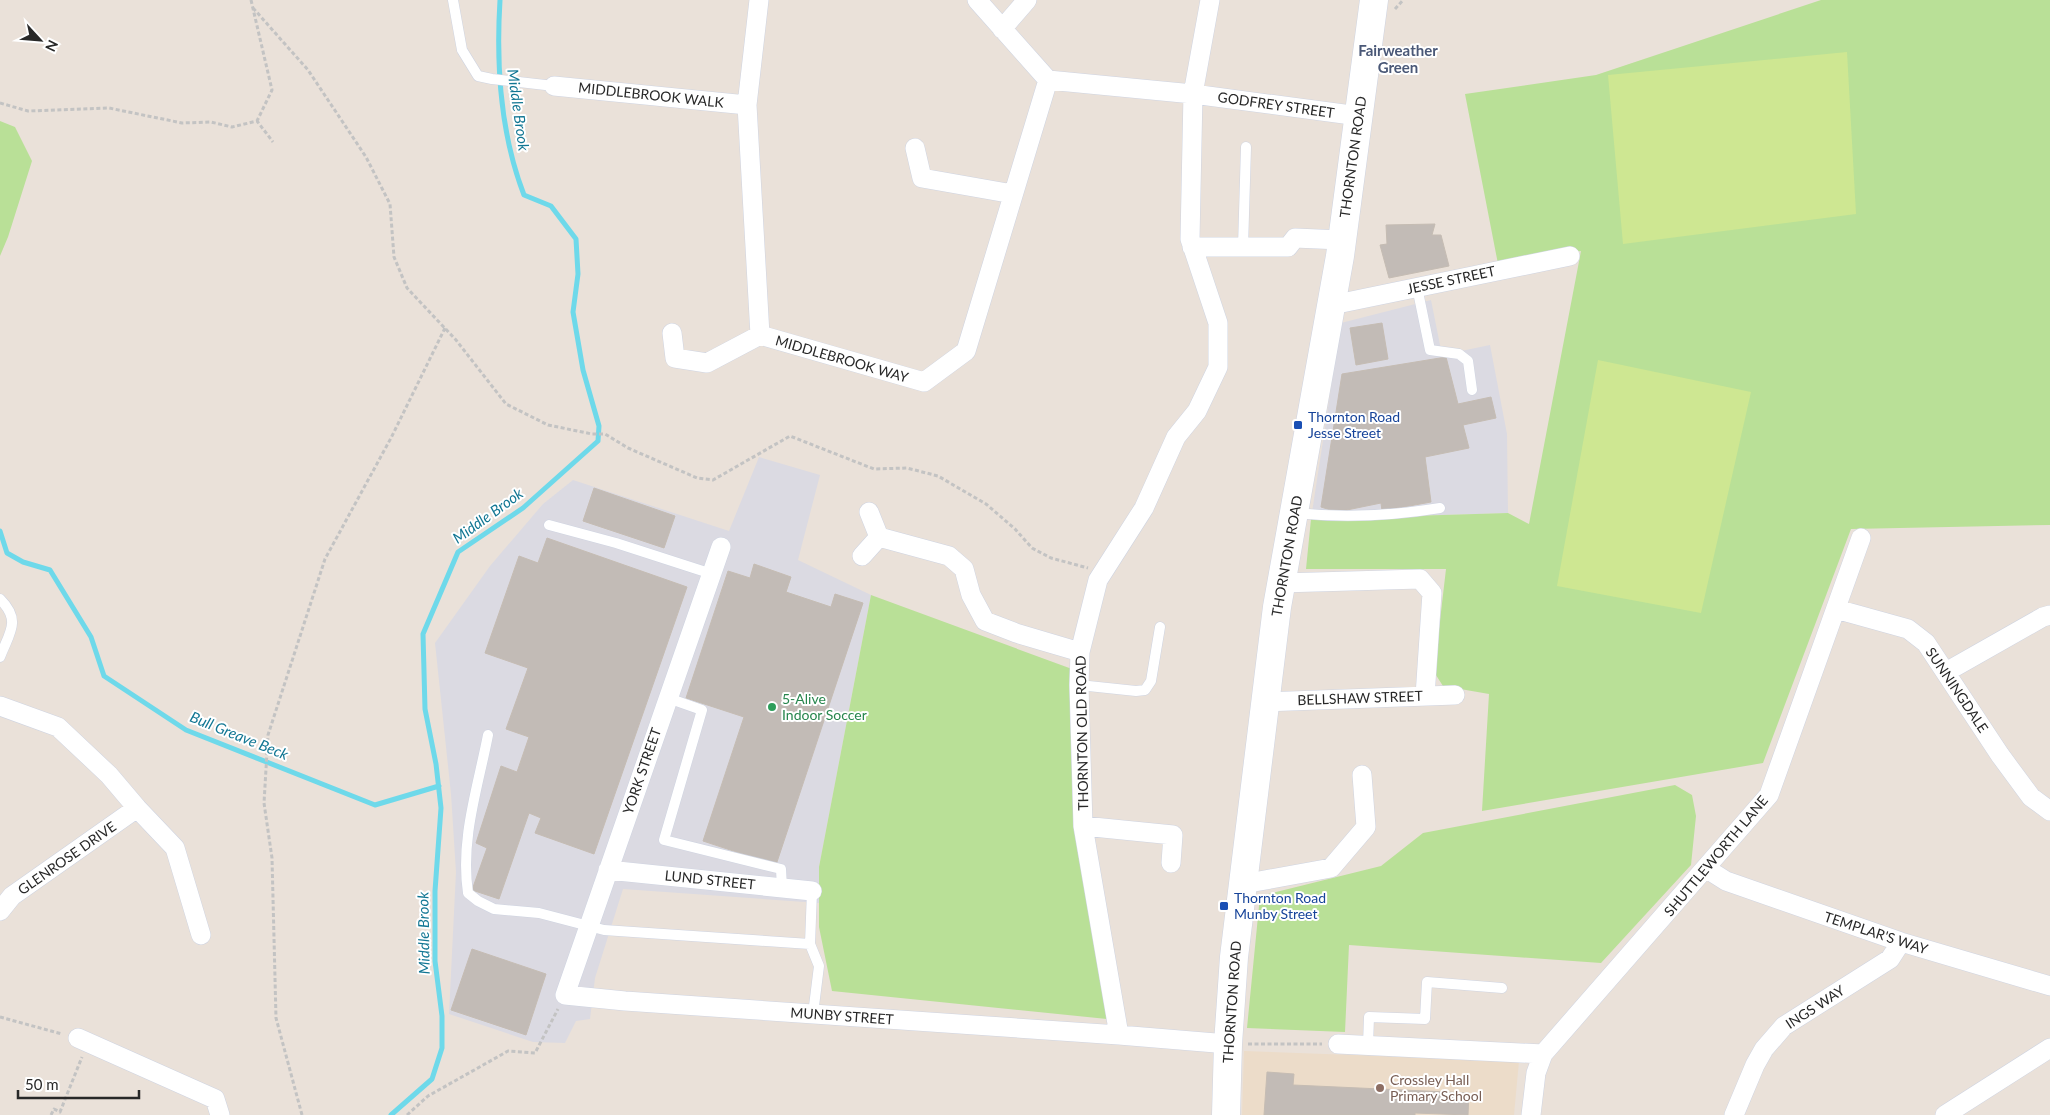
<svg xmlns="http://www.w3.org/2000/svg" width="2050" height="1115" font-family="Lato,sans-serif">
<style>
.industrial{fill:#dbdae2}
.education{fill:#ecdcc9}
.green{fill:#b9e097}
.pitch{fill:#cee792}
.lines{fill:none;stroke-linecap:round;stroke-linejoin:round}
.stream{stroke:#6ed9ea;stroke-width:5}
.building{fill:#c2bbb6;stroke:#c5bcb3}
.service-casing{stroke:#cfd4e1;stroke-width:11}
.minor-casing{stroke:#cfd4e1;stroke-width:20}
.secondary-casing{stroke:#cfd4e1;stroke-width:29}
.path{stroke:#c3c3c3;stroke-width:3;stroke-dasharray:4 2.5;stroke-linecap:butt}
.service{stroke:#fff;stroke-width:10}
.minor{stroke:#fff;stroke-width:19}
.secondary{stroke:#fff;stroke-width:28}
.transit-dot{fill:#1a4fb4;stroke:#fff;stroke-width:2}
.leisure-dot{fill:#2e9e5b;stroke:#fff;stroke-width:2}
.education-dot{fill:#8d6e63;stroke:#fff;stroke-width:2}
.labels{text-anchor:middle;stroke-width:4;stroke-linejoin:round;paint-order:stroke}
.street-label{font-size:14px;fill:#282828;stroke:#fff}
.transit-label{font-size:14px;fill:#164399;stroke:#fff;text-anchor:start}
.leisure-label{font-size:14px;fill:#27864d;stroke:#fff;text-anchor:start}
.education-label{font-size:14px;fill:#785e54;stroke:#fff;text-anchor:start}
.neighbourhood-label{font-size:15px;font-weight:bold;fill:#4a5877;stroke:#fff}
.water-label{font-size:15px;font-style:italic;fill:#117693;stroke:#fff}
</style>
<rect width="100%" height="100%" fill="#eae1d9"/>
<!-- industrial -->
<path class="industrial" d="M1431,300L1442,355L1490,345L1507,434L1508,513L1311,519L1341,323Z
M759,457L820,475L798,560L871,595L819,867V903L623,889L595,978L590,1019L576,1021L565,1043L533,1042L449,1014L456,872L451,794L435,643L490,566L543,504L573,480L729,531Z"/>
<!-- education -->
<path class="education" d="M1244,1051L1519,1061L1514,1115H1242Z"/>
<!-- green -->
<path class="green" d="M1821,0H2050V525L1851,529L1763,763L1482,811L1489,694L1443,686L1434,672L1446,569H1306L1311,519L1508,513L1529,524L1581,251L1498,264L1465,94L1596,75Z
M0,121L15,127L32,161L8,237L0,256Z
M871,595L1072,669L1074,816L1107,1019L832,991L819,927V867Z
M1675,785L1692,795L1696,816L1691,865L1601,963L1349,945L1345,1032L1247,1028L1260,896L1381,866L1423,833Z"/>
<!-- pitch -->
<path class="pitch" d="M1847,52L1856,214L1623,244L1608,75Z
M1598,360L1751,392L1701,613L1557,586Z"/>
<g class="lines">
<!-- stream -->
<path class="stream" d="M0,531L7,553L23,562L50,570L91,637L104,676L186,730L375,805L439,786
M391,1115L432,1079L442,1048V1016L435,961V891L441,808L436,764L425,709L423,634L458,552L523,508L598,441L599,426L583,370L573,312L578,274L576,239L551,206L524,195C500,133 496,65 500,0"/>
</g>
<!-- building -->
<path class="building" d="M1435,224L1432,235H1441L1449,266L1389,278L1380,245L1387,244L1386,225Z
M1382,323L1388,359L1356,365L1350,328Z
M1446,357L1458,404L1491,397L1496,418L1463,425L1469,448L1425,457L1431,502L1382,511L1381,503L1337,512L1321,507L1342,374Z
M594,488L675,516L664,548L583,521Z
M547,538L687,587L594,854L535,833L541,818L529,813L499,899L472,890L487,848L476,843L501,766L517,772L529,737L506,729L528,668L485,653L519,556L538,563Z
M754,564L791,577L786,592L831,607L835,594L863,603L776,865L703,841L744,717L686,698L728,571L750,578Z
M472,949L546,974L526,1035L451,1010Z
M1267,1072L1294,1074L1293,1085L1469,1093L1468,1115L1415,1113V1115H1264Z"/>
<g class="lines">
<!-- service casing -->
<g class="service-casing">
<path id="service" d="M453,0L462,50L478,76L492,79L554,86
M1243,247L1246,147
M1417,287L1430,350L1459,354L1468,361L1472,390
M1295,513C1344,518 1391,516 1440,508
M549,525L616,543L712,574
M0,599C22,621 9,633 0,657
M1079,685L1136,691L1145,690L1151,681L1160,627
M668,698L702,710L664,840L781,869L782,888
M488,735C478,787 460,839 468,893L478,901L494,909L539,913L604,930L810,944
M812,891L810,944L819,966L813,1014
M1368,1045L1369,1017L1425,1019L1427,982L1502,988"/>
</g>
<!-- minor casing -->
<g class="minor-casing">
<path id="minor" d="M759,0L747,105L760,335L924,382L966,351L1048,80
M977,0L1048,80L1193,94L1359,116
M1210,0L1193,94L1190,239L1218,323V367L1197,411L1176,437L1144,508L1098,580L1080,652L1079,685L1083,826L1119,1035L1228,1044
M1002,29L1027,0
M554,86L747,105
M915,148L922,178L1013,194
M1192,247H1288L1295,238L1341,240
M1332,305L1570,256
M672,333L675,358L707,363L760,335
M869,512L879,537
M721,547L565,995L625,1001L1119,1035
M862,556L879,537L949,556L964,569L971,595L985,621L1016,633L1080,652
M1281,583L1420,579L1432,593L1425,696
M1836,609L1908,629L1926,643L2000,755L2031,797L2050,811
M1946,672L2043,617L2050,615
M1265,702L1455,695
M0,706L58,727L109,775L137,808L175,848L201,935
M1083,826L1173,835L1171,863
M1707,869L1726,881L1901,942L2050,986
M608,870L812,891
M1243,884L1331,868L1366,827L1362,775
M0,911L12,896L137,808
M78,1038L215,1099L220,1115
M1338,1044L1543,1054L1769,795L1861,538
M1531,1115L1536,1073L1543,1054
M1734,1115L1755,1065L1764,1049L1784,1026L1890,959L1901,942
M1945,1115L2050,1048"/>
</g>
<!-- secondary casing -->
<g class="secondary-casing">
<path id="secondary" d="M1226,1115L1228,1044L1234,957L1277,607L1340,256L1374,0"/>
</g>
<!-- path -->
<path class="path" d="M251,0L272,90L257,121
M253,8L308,70L366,157L390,204L394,257L407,288L456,340L506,404L548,425L592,434H605L628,448L697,478L713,480L790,436L874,469L907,468L938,476L986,504L1015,529L1032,548L1051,558L1088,568
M1395,9L1403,0
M0,103L28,111L109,108L182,123L211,122L232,127L257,121L273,142
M0,1017L62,1034
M1248,1044H1322
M51,1115L54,1109L60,1112L82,1057
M302,1115L276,1018L272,858L264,803L268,735L325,559L391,438L445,328
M407,1115L428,1096L508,1051L535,1053L558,1009"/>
<!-- service -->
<use href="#service" class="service"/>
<!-- minor -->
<use href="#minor" class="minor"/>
<!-- secondary -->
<use href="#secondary" class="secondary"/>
</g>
<!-- markers -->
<g class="transit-dot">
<rect x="1293" y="420" width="10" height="10" rx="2.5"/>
<rect x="1219" y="901" width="10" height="10" rx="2.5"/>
</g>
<circle class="leisure-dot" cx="772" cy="707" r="5"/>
<circle class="education-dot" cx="1380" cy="1088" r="5"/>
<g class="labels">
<!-- street labels -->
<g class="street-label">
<text transform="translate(651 95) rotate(6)" y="5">MIDDLEBROOK WALK</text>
<text transform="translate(1276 105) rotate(8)" y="5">GODFREY STREET</text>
<text transform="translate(1353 157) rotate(-82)" y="5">THORNTON ROAD</text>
<text transform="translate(1451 280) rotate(-12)" y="5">JESSE STREET</text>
<text transform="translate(842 359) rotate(16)" y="5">MIDDLEBROOK WAY</text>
<text transform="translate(1287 556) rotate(-80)" y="5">THORNTON ROAD</text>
<text transform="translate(1957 690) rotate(56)" y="5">SUNNINGDALE</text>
<text transform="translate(1360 698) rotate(-2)" y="5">BELLSHAW STREET</text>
<text transform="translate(1082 733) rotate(-91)" y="5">THORNTON OLD ROAD</text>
<text transform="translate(642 771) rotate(-71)" y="5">YORK STREET</text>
<text transform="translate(1716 856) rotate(-50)" y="5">SHUTTLEWORTH LANE</text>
<text transform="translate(67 858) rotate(-35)" y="5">GLENROSE DRIVE</text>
<text transform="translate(710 880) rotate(6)" y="5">LUND STREET</text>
<text transform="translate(1876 933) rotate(18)" y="5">TEMPLAR'S WAY</text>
<text transform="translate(1232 1002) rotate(-86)" y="5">THORNTON ROAD</text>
<text transform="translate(1815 1007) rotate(-33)" y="5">INGS WAY</text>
<text transform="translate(842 1016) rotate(4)" y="5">MUNBY STREET</text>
</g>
<!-- transit labels -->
<g class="transit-label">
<text x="1308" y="422">Thornton Road<tspan x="1308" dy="16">Jesse Street</tspan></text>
<text x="1234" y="903">Thornton Road<tspan x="1234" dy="16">Munby Street</tspan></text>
</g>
<!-- leisure labels -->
<g class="leisure-label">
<text x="782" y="704">5-Alive<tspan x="782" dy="16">Indoor Soccer</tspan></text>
</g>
<!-- education labels -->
<g class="education-label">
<text x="1390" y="1085">Crossley Hall<tspan x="1390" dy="16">Primary School</tspan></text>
</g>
<!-- neighbourhood labels -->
<g class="neighbourhood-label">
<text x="1398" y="56">Fairweather<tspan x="1398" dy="17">Green</tspan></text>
</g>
<!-- water labels -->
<g class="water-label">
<text transform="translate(518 110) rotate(82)" y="5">Middle Brook</text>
<text transform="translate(488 516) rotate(-36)" y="5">Middle Brook</text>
<text transform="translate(239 736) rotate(22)" y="5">Bull Greave Beck</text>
<text transform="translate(424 933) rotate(-91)" y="5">Middle Brook</text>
</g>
</g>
<!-- north arrow -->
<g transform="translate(40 40) rotate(116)" stroke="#ffffff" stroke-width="4" paint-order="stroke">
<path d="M0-4L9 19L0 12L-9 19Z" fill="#282828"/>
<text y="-8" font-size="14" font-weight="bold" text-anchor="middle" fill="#282828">N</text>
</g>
<!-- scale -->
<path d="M18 1090v8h121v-8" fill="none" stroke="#282828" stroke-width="2.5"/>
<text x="25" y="1090" font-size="15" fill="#282828" stroke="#ffffff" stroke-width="4" paint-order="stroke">50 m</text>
</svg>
